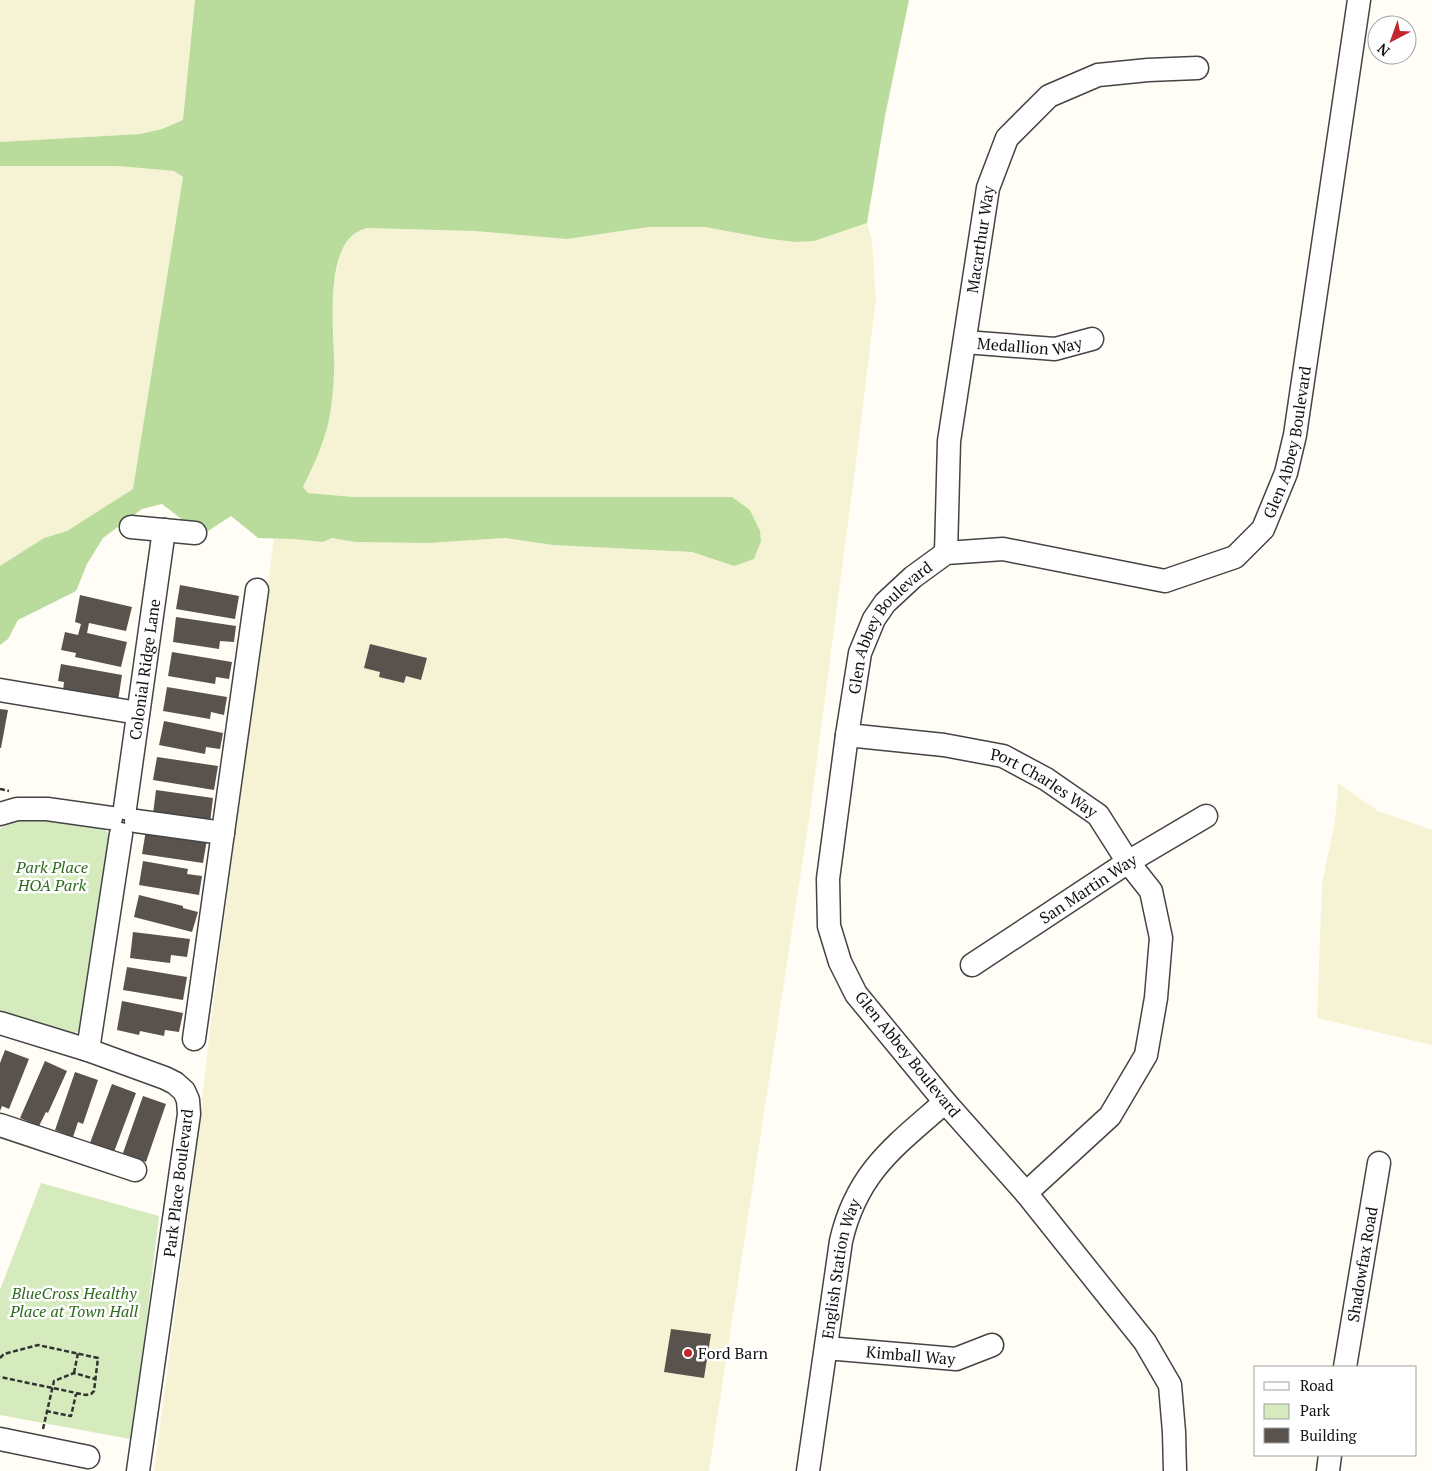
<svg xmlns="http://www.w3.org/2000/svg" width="1432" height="1471" font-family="'PT Serif',serif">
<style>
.farmland{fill:#f6f3d4}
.green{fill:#d5ebbd}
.forest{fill:#b9dc9c}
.building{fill:#5a524d}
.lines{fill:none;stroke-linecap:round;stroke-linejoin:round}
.minor-casing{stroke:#444;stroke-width:25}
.path{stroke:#333;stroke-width:2.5;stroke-dasharray:5 2.5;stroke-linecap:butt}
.minor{stroke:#fff;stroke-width:22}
.poi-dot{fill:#c4262e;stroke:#fff;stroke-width:2}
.labels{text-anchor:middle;stroke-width:5;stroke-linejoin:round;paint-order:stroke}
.street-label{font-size:16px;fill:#111;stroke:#fff}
.park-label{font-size:16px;font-style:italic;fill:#2f6b1f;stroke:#fff}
.poi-label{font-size:16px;fill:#111;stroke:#fff;text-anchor:start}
</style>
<rect width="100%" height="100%" fill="#fffdf5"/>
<!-- farmland -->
<path class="farmland" d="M0,0H195L183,120L162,129L140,134L0,142Z
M0,166H118L174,171L183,177L133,490L67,531L44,538L0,566Z
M867,223L872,240L876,298L858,446L810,813L709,1471H154L194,1170L210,1029L274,538L293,539L323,542L332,538L355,542L429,543L505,538L553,545L692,552L734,566L750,510L732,497H353L308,493L303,488L311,472L329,420L334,374L333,286L341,251L352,236L360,229L367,228L474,231L567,239L649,227H705L770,239L796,242L814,241Z
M1338,783L1378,811L1432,830V1045L1317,1018L1322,884L1335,821Z"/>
<!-- green -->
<path class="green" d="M25,819H43L102,827L112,837L82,1029L73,1034L0,1014V829L10,823Z
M41,1183L159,1216L144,1342L130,1439L0,1415V1290Z"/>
<!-- forest -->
<path class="forest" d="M195,0H909L885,116L867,223L814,241L796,242L770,239L705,227H649L567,239L474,231L367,228C319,239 336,338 334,374C333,389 332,405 329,420C324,442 313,468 303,487L308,493L353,497H732L750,510L760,531L761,541L754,559L734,566L692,552L553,545L505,538L429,543L355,542L332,538L323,542L293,539L258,538L231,516L202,535L162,504L142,509L103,538L87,564L76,591L18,620L8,639L0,645V566L44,538L67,531L133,489L183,177L174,171L118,166H0V142L140,134L162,129L183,120Z"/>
<!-- building -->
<path class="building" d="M180,585L239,596L235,619L176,609Z
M80,595L132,607L126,631L89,623L87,633L127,642L121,667L75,657L76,653L61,650L65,632L78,635L81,624L75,622Z
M176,617L236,626L234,642L220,641L219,649L173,642Z
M370,644L427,658L421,680L406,676L404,683L379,677L380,672L364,668Z
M172,652L232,662L229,679L216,677L215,684L168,676Z
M61,664L122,675L118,701L63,691L64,682L58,681Z
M167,687L227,697L224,715L211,712L210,719L163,711Z
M0,709L8,710L1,748H0Z
M164,721L223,733L220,749L206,747L205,754L159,745Z
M157,757L218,766L214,790L153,780Z
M156,790L213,798L210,823L153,814Z
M146,830L207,839L203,863L142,854Z
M143,861L188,869L187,874L202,876L199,895L139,885Z
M139,895L183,906V908L198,912L192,932L134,917Z
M133,932L190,939L187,957L171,955L170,963L130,958Z
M127,967L187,977L183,1000L123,990Z
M122,1001L183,1013L179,1032L165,1030L164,1036L140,1031L139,1035L117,1030Z
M5,1050L29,1059L9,1109L2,1106L0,1111V1063Z
M45,1061L67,1071L48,1113L46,1112L39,1126L20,1118Z
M75,1072L98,1080L83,1124L78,1122L73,1137L55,1130Z
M112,1084L136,1093L114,1152L90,1143Z
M143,1096L166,1104L146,1162L123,1153Z
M671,1329L711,1334L704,1378L664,1372Z"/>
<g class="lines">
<!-- minor casing -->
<g class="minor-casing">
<g id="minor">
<path id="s1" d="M965,342L1055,349L1092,339"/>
<path d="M131,527L195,533"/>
<path id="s2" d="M946,553L949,441L988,188L1007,138L1049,96L1098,75L1148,70L1197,68"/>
<path d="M0,690L138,713"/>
<path id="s3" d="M847,735L944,745L1003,756L1046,779L1098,815L1128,862L1151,891L1161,938L1156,998L1146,1055L1110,1116L1026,1193"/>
<path id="s4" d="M125,808L164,530"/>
<path d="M0,814L17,809H47L111,818"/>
<path d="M136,821L223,833"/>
<path id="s5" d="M972,965L1128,862L1206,816"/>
<path d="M0,1023L88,1050L165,1078L175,1083L184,1091L188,1100L189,1114L138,1471"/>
<path d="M194,1039L257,590"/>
<path d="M88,1050L121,834"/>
<path d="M0,1125L135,1170"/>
<path id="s6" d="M826,1348L956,1359L992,1345"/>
<path id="s7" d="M1345,1367L1379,1163"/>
<path d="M0,1439L88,1457"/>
<path id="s8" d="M808,1471L841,1241C857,1172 895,1146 945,1102"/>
<path id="s9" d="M1175,1471L1174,1432L1170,1385L1145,1342L1026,1193L945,1102L856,994L840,962L829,926L828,879L847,735L860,653L874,619L885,603L913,577L946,553L1003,549L1165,581L1235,557L1263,529L1286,473L1295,435L1359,0"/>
<path d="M1328,1471L1330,1455"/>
</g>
</g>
<!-- path -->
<path class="path" d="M0,789L9,791
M0,1358L4,1354L38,1345L98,1358L94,1391L91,1394L86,1395L0,1377
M74,1373L78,1353
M46,1411L71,1416L76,1394
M43,1429L54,1381L74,1373L95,1379"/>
<!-- minor -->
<use href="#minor" class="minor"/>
</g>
<!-- markers -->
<circle class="poi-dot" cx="688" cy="1353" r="5"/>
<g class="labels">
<!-- street labels -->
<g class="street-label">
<text dy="6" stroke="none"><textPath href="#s2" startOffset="316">Macarthur Way</textPath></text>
<text dy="6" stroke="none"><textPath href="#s1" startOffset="65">Medallion Way</textPath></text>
<text dy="6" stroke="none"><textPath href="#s9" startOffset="1499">Glen Abbey Boulevard</textPath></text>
<text dy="6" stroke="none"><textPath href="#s9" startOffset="974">Glen Abbey Boulevard</textPath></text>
<text dy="6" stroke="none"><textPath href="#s4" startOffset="140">Colonial Ridge Lane</textPath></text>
<text dy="6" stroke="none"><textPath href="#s3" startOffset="206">Port Charles Way</textPath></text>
<text dy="6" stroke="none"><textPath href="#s5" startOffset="139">San Martin Way</textPath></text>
<text transform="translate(908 1054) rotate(51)" y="6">Glen Abbey Boulevard</text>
<text transform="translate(178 1183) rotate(-83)" y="6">Park Place Boulevard</text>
<text dy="6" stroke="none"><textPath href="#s7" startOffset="104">Shadowfax Road</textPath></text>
<text dy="6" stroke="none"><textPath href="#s8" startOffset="205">English Station Way</textPath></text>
<text dy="6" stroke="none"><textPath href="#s6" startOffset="85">Kimball Way</textPath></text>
</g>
<!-- park labels -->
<g class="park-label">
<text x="52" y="873">Park Place<tspan x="52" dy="18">HOA Park</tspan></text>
<text x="74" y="1299">BlueCross Healthy<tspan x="74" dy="18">Place at Town Hall</tspan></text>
</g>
<!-- poi labels -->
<g class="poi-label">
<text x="698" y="1359">Ford Barn</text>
</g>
</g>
<!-- legend -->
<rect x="1254" y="1366" width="162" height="90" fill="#ffffff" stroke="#a0a0a0"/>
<rect x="1264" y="1382" width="25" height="8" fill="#ffffff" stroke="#a0a0a0"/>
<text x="1300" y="1391" font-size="15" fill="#111111">Road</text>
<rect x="1264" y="1404" width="25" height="15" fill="#d5ebbd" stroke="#a0a0a0"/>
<text x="1300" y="1416" font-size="15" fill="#111111">Park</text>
<rect x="1264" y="1428" width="25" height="15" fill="#5a524d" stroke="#a0a0a0"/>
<text x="1300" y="1441" font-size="15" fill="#111111">Building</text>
<!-- north arrow -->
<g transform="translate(1392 40) rotate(221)"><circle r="24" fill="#ffffff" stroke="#a0a0a0"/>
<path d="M0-4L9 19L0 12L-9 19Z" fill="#c4262e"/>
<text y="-8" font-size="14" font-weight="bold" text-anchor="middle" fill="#111111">N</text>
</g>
</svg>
